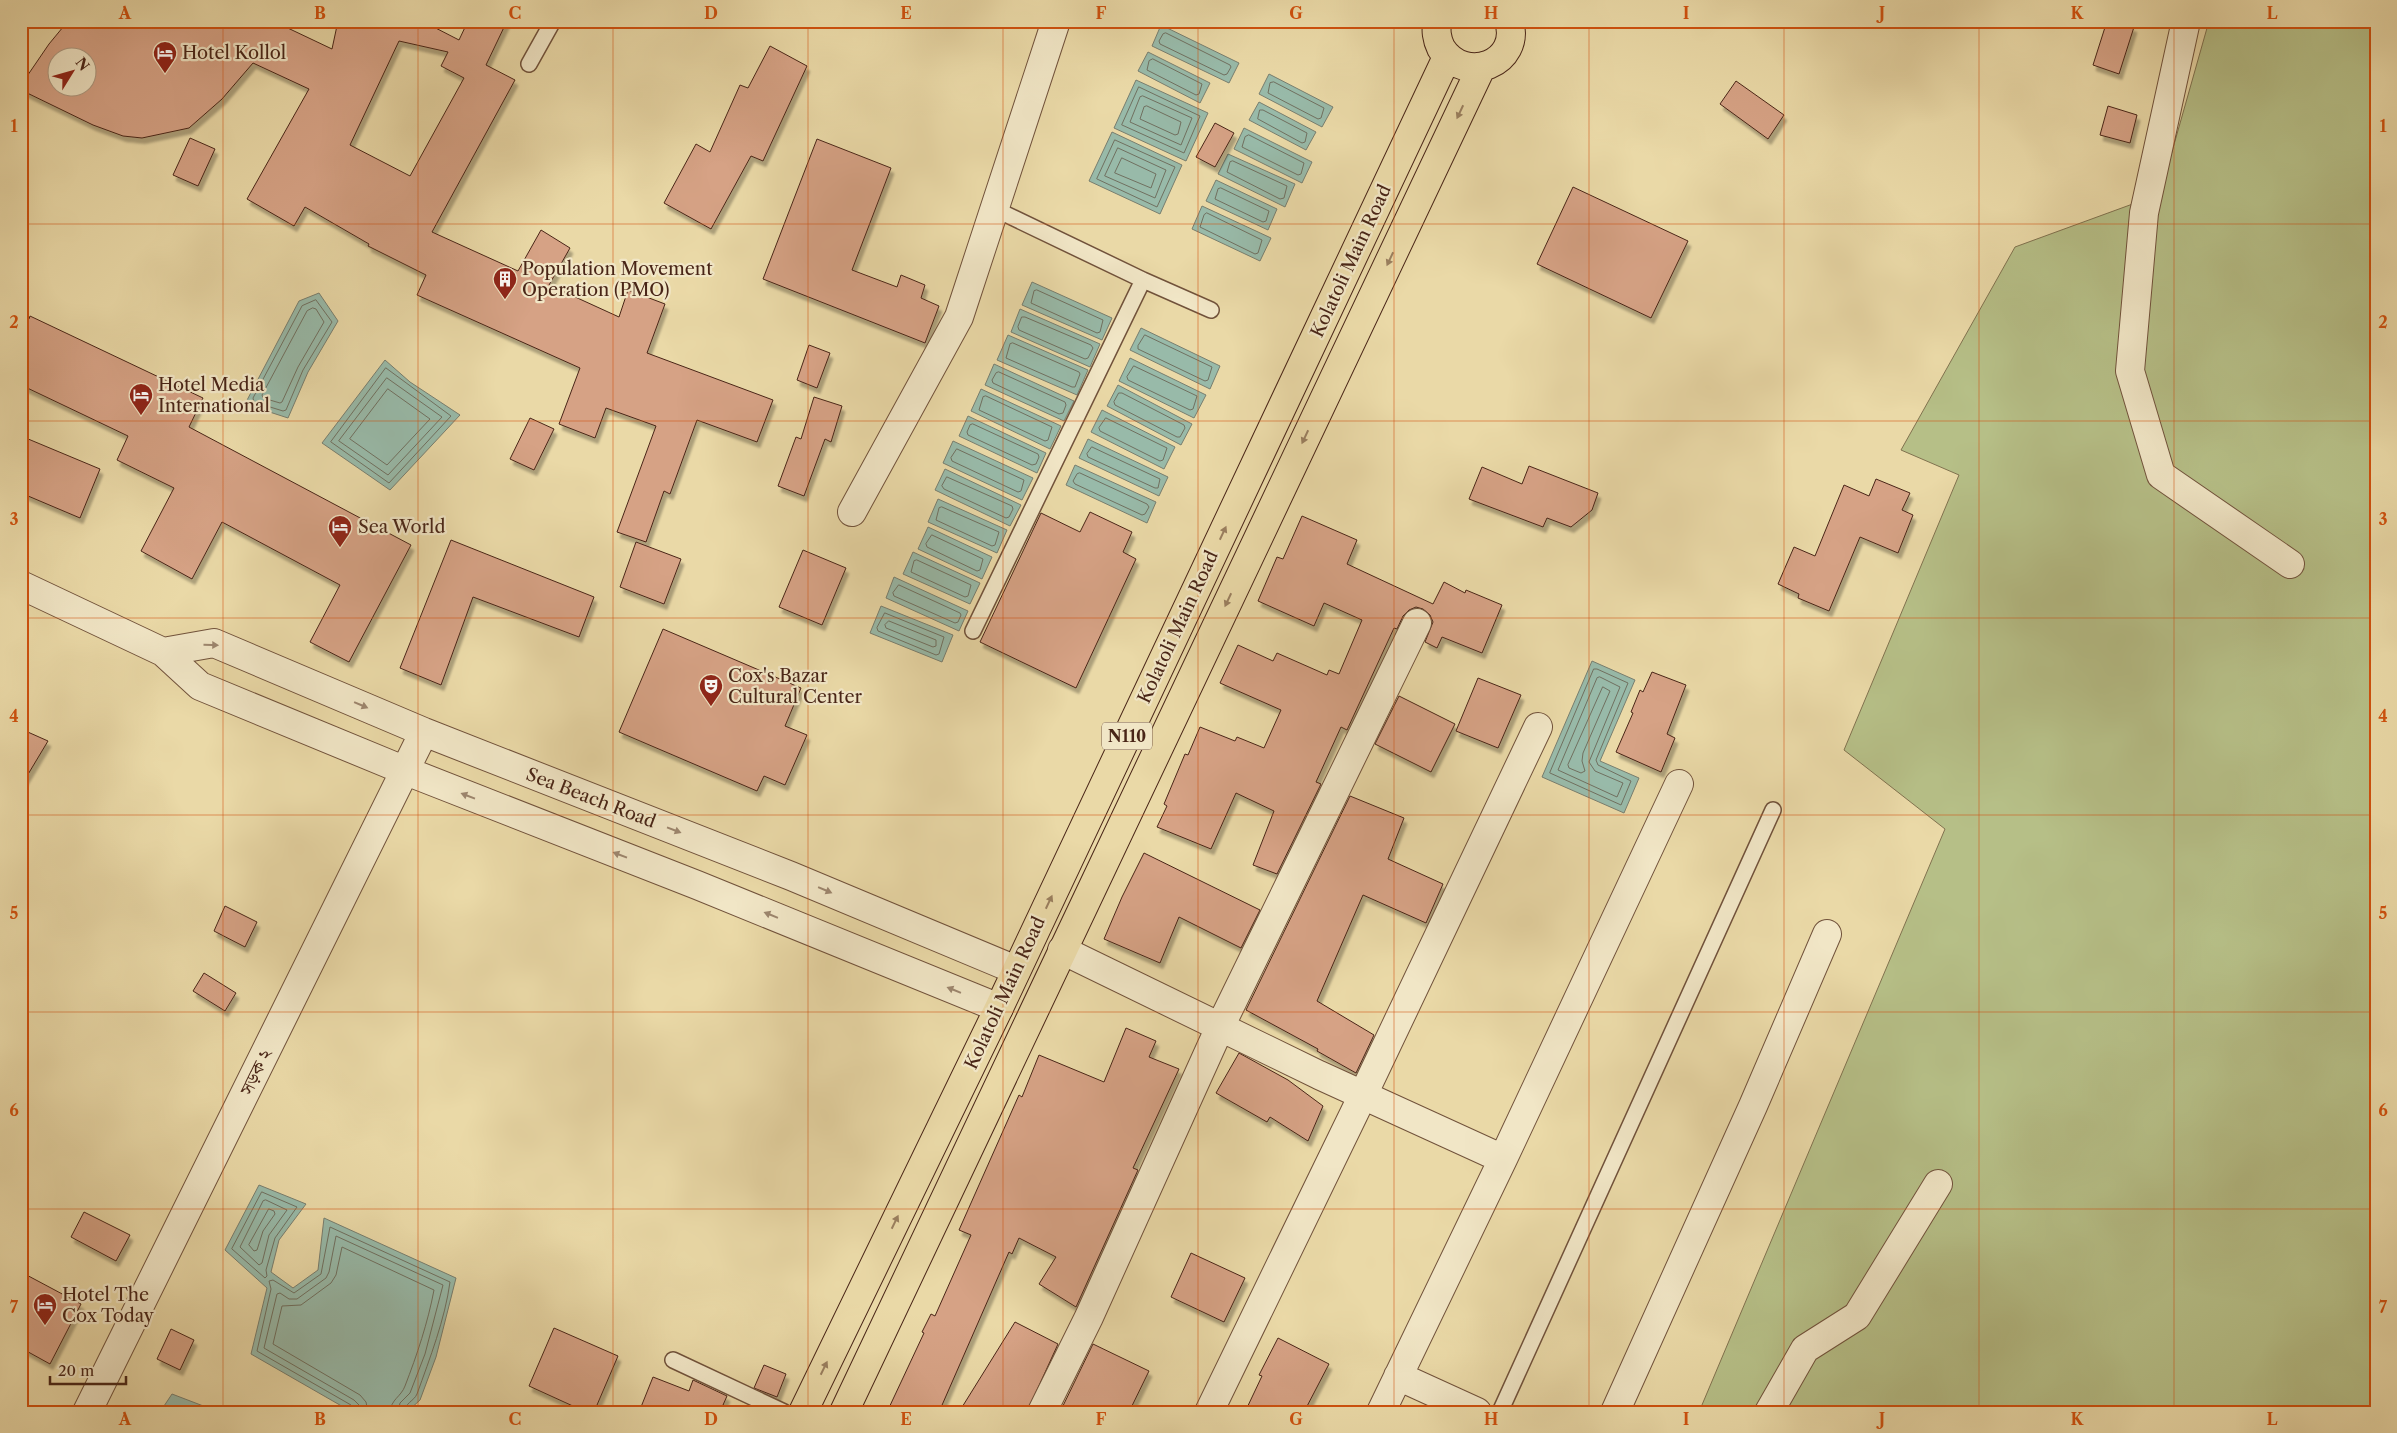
<svg xmlns="http://www.w3.org/2000/svg" width="2397" height="1433" font-family="'Libre Caslon Text','Noto Serif Bengali',serif">
<style>
.green{fill:#b6bf87;stroke:#80724f}
.water{fill:#98baa9;stroke:#787e6f}
.lines{fill:none;stroke-linecap:round;stroke-linejoin:round}
.shore{stroke:#707060;stroke-width:1}
.building{fill:#d6a285;stroke:#492517;fill-rule:evenodd;filter:url(#shadow)}
.lane-casing{stroke:#71523b;stroke-width:18}
.street-casing{stroke:#71523b;stroke-width:30}
.highway-casing{stroke:#492517;stroke-width:30}
.lane{stroke:#f1e6c6;stroke-width:15}
.street{stroke:#f1e6c6;stroke-width:28}
.highway{stroke:#ead9a7;stroke-width:28}
.oneway{fill:#9a7f5f}
.oneway2{fill:#9d866e}
.grid{fill:none;stroke:#d0510e;stroke-width:1;stroke-opacity:0.55}
.labels{text-anchor:middle;stroke-width:4.5;stroke-linejoin:round;paint-order:stroke}
.shield{fill:#f1e6c6;stroke:#7b5f4c;stroke-width:1}
.shield-label{font-size:16px;font-weight:bold;fill:#492517}
.poi-label{font-size:18px;fill:#492517;stroke:#f1e6c6;text-anchor:start}
.street-label{font-size:18px;fill:#492517;stroke:#f1e6c6}
.neatline{fill:none;stroke:#d0510e;stroke-width:2}
.grid-label{font-size:16px;text-anchor:middle;font-weight:bold;fill:#d0510e}
</style>
<defs>
<filter id="shadow"><feDropShadow dx="3" dy="5.5" stdDeviation="1" flood-color="#0004"/></filter>
</defs>
<rect width="100%" height="100%" fill="#ead9a7"/>
<filter id="stains"><feTurbulence type="fractalNoise" baseFrequency=".004" numOctaves="4"/><feColorMatrix values="0 0 0 0 .2 0 0 0 0 .09 0 0 0 0 .02 0 0 0 .5 -.17"/></filter>
<radialGradient id="worn" r=".72"><stop offset=".6" stop-color="#630" stop-opacity="0"/><stop offset="1" stop-color="#630" stop-opacity=".3"/></radialGradient>
<!-- green -->
<path class="green" d="M2209,21H2376V1412H1699L1945,829L1844,750L1959,475L1901,450L2015,247L2160,194Z"/>
<!-- water -->
<path class="water" d="M1161,25L1239,63L1229,83L1152,46Z
M1148,52L1210,83L1200,103L1138,71Z
M1269,74L1333,107L1322,127L1259,94Z
M1136,80L1208,113L1186,161L1114,128Z
M1259,102L1316,132L1306,150L1249,120Z
M1244,128L1312,162L1302,183L1234,149Z
M1112,132L1182,165L1160,214L1089,181Z
M1228,154L1295,184L1285,207L1218,174Z
M1216,180L1277,209L1268,230L1206,201Z
M1202,206L1271,238L1260,261L1192,229Z
M1032,282L1112,318L1102,340L1022,305Z
M319,293L338,321L308,372L288,418L245,404L299,301Z
M1020,309L1100,344L1090,367L1011,332Z
M1141,328L1220,366L1210,389L1130,350Z
M1008,335L1088,370L1077,395L997,360Z
M1130,358L1206,395L1194,418L1119,381Z
M385,360L410,382L460,415L390,490L322,443Z
M994,364L1074,401L1064,421L985,385Z
M1118,385L1192,424L1181,445L1107,406Z
M981,389L1061,426L1050,449L971,411Z
M1102,410L1175,447L1164,469L1091,432Z
M968,416L1046,453L1037,473L959,436Z
M1088,439L1168,477L1159,496L1079,458Z
M953,441L1033,478L1022,500L943,463Z
M1075,465L1156,502L1147,523L1066,485Z
M945,469L1021,505L1010,526L935,490Z
M938,499L1007,530L997,553L928,522Z
M928,527L992,557L982,579L918,549Z
M913,552L980,583L970,604L903,574Z
M894,577L968,611L959,631L886,598Z
M881,606L953,635L942,662L870,633Z
M1592,661L1635,680L1600,761L1639,778L1624,813L1542,777Z
M259,1185L306,1204L279,1240L271,1272L293,1288L318,1270L324,1218L456,1278L436,1357L420,1400L407,1412H352L251,1354L267,1288L225,1250Z
M172,1394L219,1412H160Z"/>
<g class="lines">
<!-- shore -->
<path class="shore" d="M1166,33L1230,65L1231,67L1227,74L1224,75L1160,44L1159,41L1163,34Z
M1153,59L1202,84L1199,94L1196,95L1147,70L1149,61Z
M1274,82L1324,108L1321,118L1318,119L1268,93L1270,83Z
M1139,87L1200,116L1184,153L1122,125Z
M1143,96L1192,118L1181,145L1130,122L1140,97Z
M1147,106L1181,122L1178,134L1175,135L1140,119L1144,107Z
M1260,110H1263L1307,133L1305,142L1302,143L1258,119Z
M1249,135L1304,163L1301,174L1298,175L1242,147L1245,137Z
M1115,140L1175,167L1157,207L1097,179Z
M1118,148L1166,170L1155,198L1105,176Z
M1122,158L1156,174L1151,188L1115,173Z
M1233,161L1287,186L1284,198L1280,199L1227,172L1230,162Z
M1221,188L1269,211L1266,221L1263,222L1215,199L1218,189Z
M1207,213L1262,240L1258,253L1255,254L1200,227L1204,215Z
M1037,290L1103,320L1100,332L1097,333L1031,303L1034,291Z
M316,300L332,322L303,370L286,410L283,411L254,402L253,398L302,306Z
M313,308L316,309L324,322L298,367L282,402L280,403L263,398L262,395L307,311Z
M1022,317H1025L1091,345L1093,348L1088,358L1085,359L1019,330L1018,327Z
M1145,335L1212,367L1208,380L1205,381L1138,349V346Z
M1013,343L1079,372L1080,374L1075,387H1072L1006,358L1010,344Z
M1134,366L1197,396L1193,409L1190,410L1128,380L1127,377Z
M386,368L451,416L389,483L331,442Z
M999,372L1065,402L1066,405L1063,413L1059,414L993,383L992,380L996,373Z
M387,378L442,417L388,475L339,441Z
M388,389L430,419L387,465L350,439Z
M1119,393H1122L1184,425L1185,428L1180,437H1177L1115,405L1114,402Z
M986,396L1052,427L1048,440L1045,441L979,410L983,397Z
M1106,418L1167,448L1163,460L1160,461L1100,431L1099,428Z
M973,424L1038,454L1039,457L1036,464L1032,465L968,435L967,432L970,425Z
M1092,447L1160,479L1158,488H1155L1088,457L1087,454Z
M957,449L1024,480L1021,491L1018,492L952,461L951,458Z
M1080,473L1147,504L1149,507L1145,514L1142,515L1075,484L1073,481L1077,474Z
M947,477L1012,506L1013,509L1009,517L1006,518L944,489L942,486Z
M942,507L999,532L995,545L992,546L936,520L939,508Z
M932,535L983,559L980,570L977,571L927,547L926,544Z
M917,560L971,585L968,596L965,597L911,572L914,561Z
M899,585L960,613L961,615L958,622L955,623L894,596L893,593Z
M885,613L944,637L939,654L936,655L878,631L877,628Z
M889,621L936,640V646L933,647L886,628L885,625Z
M1594,669H1597L1628,683L1596,760L1598,765L1631,781L1621,805L1550,773Z
M1600,677L1620,687L1589,762L1595,771L1623,783L1617,797L1558,770L1597,678Z
M1603,687L1610,691L1583,753L1582,761L1585,771L1581,773L1569,768L1568,765Z
M262,1192L297,1207L275,1238L266,1270L267,1276L265,1278L232,1249Z
M266,1200L287,1210L269,1235L262,1263L259,1265L240,1247L263,1201Z
M269,1209L274,1211L275,1214L263,1231L257,1250L254,1251L249,1245Z
M354,1412L351,1405L257,1351L271,1289L269,1281L273,1280L294,1293L321,1274L330,1227L450,1282C445,1319 430,1358 417,1394C414,1401 405,1403 404,1412
M360,1412L359,1405L354,1400L264,1348L277,1294L280,1293L289,1299H297L326,1278L329,1272L336,1236L443,1285L425,1354L410,1393L400,1403L398,1412
M368,1412L366,1402L360,1395L273,1344L282,1306L301,1305L331,1283L336,1275L342,1247L434,1290C428,1322 417,1355 405,1386C401,1397 391,1399 390,1412"/>
</g>
<!-- building -->
<path class="building" d="M68,21H273L332,49L338,21H422L459,40L468,21H507L486,65L515,80L432,232L518,271L541,230L570,248L549,285L619,317L628,290L665,304L647,353L773,400L757,442L697,420L670,494L664,491L646,542L617,532L656,426L606,408L595,438L559,424L580,368L417,295L426,275L368,246L369,244L305,207L294,226L247,199L309,89L253,63L222,99L189,128L142,138L123,136L93,125L21,90V85L49,44ZM399,41L448,52L441,66L464,78L410,176L350,145ZM58,58H88V88H58Z
M2107,21H2115L2134,27L2119,74L2093,65Z
M770,46L807,66L763,161L751,156L711,229L664,203L696,144L710,152L740,85L748,88Z
M1736,81L1784,115L1768,139L1720,104Z
M2108,106L2137,115L2130,143L2100,135Z
M1215,123L1234,133L1215,167L1196,157Z
M190,138L215,149L198,186L173,175Z
M817,139L891,168L852,270L897,287L901,275L925,285L921,298L939,306L925,343L763,279Z
M1573,187L1688,241L1651,318L1537,264Z
M21,316L29,319L30,316L203,398L189,427L411,545L349,662L310,642L340,585L222,522L192,579L141,551L174,488L117,460L128,436L21,385Z
M809,345L830,353L817,388L797,380Z
M814,397L842,406L831,442L825,439L804,496L778,486L796,437L801,439Z
M530,418L554,429L534,470L510,459Z
M21,436L100,469L80,518L21,493Z
M1529,466L1598,493L1592,510L1571,527L1547,518L1543,527L1469,499L1482,467L1522,484Z
M1876,479L1910,493L1902,510L1913,515L1898,553L1860,537L1829,611L1798,598L1799,594L1778,584L1794,547L1815,556L1844,485L1869,496Z
M1090,512L1132,532L1123,552L1136,559L1076,688L980,642L1041,513L1080,532Z
M1302,516L1357,540L1347,564L1433,604L1444,582L1465,593L1466,590L1502,605L1482,653L1442,637L1437,648L1425,642L1433,622L1430,615L1423,609L1416,607L1409,610L1403,616L1397,629L1394,628L1347,730L1341,727L1316,782L1321,784L1277,874L1253,865L1274,811L1236,793L1211,849L1157,827L1167,806L1164,804L1185,754L1188,755L1200,727L1235,741L1237,737L1264,748L1281,710L1220,683L1238,645L1273,661L1277,653L1327,675L1329,670L1339,674L1362,620L1324,603L1314,626L1258,601L1277,557L1283,559Z
M451,540L594,597L579,637L473,597L441,685L400,668Z
M636,542L681,559L664,604L620,587Z
M803,550L846,568L822,625L779,607Z
M663,629L801,688L785,726L807,735L785,785L764,776L757,791L619,732Z
M1652,672L1686,685L1667,734L1675,738L1661,772L1616,752L1633,713L1631,712L1640,690L1643,692Z
M1478,678L1521,695L1498,748L1456,731Z
M1399,696L1455,724L1431,772L1375,744Z
M21,729L48,741L21,786Z
M1350,796L1404,818L1388,859L1443,884L1426,923L1363,895L1317,1001L1374,1035L1356,1073L1317,1051L1318,1049L1246,1010Z
M1144,853L1260,910L1241,948L1179,917L1160,963L1104,939L1122,897Z
M225,906L257,922L245,947L214,931Z
M204,973L236,993L225,1011L193,991Z
M1126,1028L1156,1041L1149,1057L1179,1069L1133,1168L1138,1170L1076,1307L1039,1284L1056,1257L1019,1238L1012,1254L1009,1252L939,1412H887L924,1333L922,1332L931,1314L935,1316L971,1235L959,1230L1019,1095L1022,1097L1039,1055L1104,1082Z
M1239,1053L1288,1080L1323,1106L1308,1141L1270,1117L1267,1122L1216,1093Z
M84,1212L130,1235L116,1261L71,1237Z
M1191,1253L1245,1278L1224,1322L1171,1297Z
M21,1272L81,1304L50,1364L21,1348Z
M1015,1322L1058,1344L1027,1412H959Z
M554,1328L618,1356L594,1412H586L529,1386Z
M171,1329L194,1340L180,1370L157,1359Z
M1278,1338L1329,1364L1304,1412H1245L1262,1376L1259,1375Z
M1093,1344L1149,1371L1129,1412H1060Z
M764,1365L786,1374L777,1397L754,1388Z
M653,1377L689,1391L693,1380L727,1396L723,1405L737,1412H639Z"/>
<g class="lines">
<!-- lane casing -->
<g class="lane-casing">
<path id="lane" d="M529,64L553,21
M995,209L1143,280L1211,310
M973,631L1143,280
M673,1360L784,1412
M1500,1412L1773,810"/>
</g>
<!-- street casing -->
<g class="street-casing">
<path id="street" d="M2186,21L2144,213L2130,371L2161,475L2290,564
M852,512L959,317L1056,21
M21,585L163,652L200,686L406,771L697,885L999,1008
M163,652L214,643L424,732L791,876L1016,970
M1062,950L1319,1075L1503,1159
M1398,1376L1477,1412
M87,1412L424,732
M1042,1412L1089,1317L1220,1027L1417,623
M1209,1412L1363,1095L1538,727
M1381,1412L1503,1159L1679,784
M1615,1412L1753,1106L1827,934
M1769,1412L1805,1349L1857,1316L1938,1184"/>
</g>
<!-- highway casing -->
<g class="highway-casing">
<path id="highway" d="M1438,21C1435,29 1437,40 1441,48C1465,86 1522,63 1509,21
M803,1412L999,1008L1447,57
M844,1412L1481,68"/>
</g>
<!-- lane -->
<use href="#lane" class="lane"/>
<!-- street -->
<use href="#street" class="street"/>
<!-- highway -->
<use href="#highway" class="highway"/>
</g>
<!-- one-way arrows -->
<defs><path id="oneway-solid" d="M-6-.8H1V-3.2L6.5 0L1 3.2V.8H-6Z" transform="scale(1.25)"/></defs>
<g class="oneway">
<use href="#oneway-solid" transform="translate(1460 112) rotate(115)"/>
<use href="#oneway-solid" transform="translate(1390 259) rotate(115)"/>
<use href="#oneway-solid" transform="translate(1305 437) rotate(115)"/>
<use href="#oneway-solid" transform="translate(1223 533) rotate(-65)"/>
<use href="#oneway-solid" transform="translate(1228 600) rotate(115)"/>
<use href="#oneway-solid" transform="translate(1049 902) rotate(-65)"/>
<use href="#oneway-solid" transform="translate(895 1222) rotate(-64)"/>
<use href="#oneway-solid" transform="translate(824 1368) rotate(-64)"/>
</g>
<g class="oneway2">
<use href="#oneway-solid" transform="translate(211 645) rotate(1)"/>
<use href="#oneway-solid" transform="translate(361 705) rotate(23)"/>
<use href="#oneway-solid" transform="translate(468 796) rotate(-159)"/>
<use href="#oneway-solid" transform="translate(674 830) rotate(21)"/>
<use href="#oneway-solid" transform="translate(620 855) rotate(-159)"/>
<use href="#oneway-solid" transform="translate(825 890) rotate(23)"/>
<use href="#oneway-solid" transform="translate(771 915) rotate(-158)"/>
<use href="#oneway-solid" transform="translate(954 990) rotate(-158)"/>
</g>
<!-- grid -->
<path class="grid" d="M223,21V1412M418,21V1412M613,21V1412M808,21V1412M1003,21V1412M1198,21V1412M1394,21V1412M1589,21V1412M1784,21V1412M1979,21V1412M2174,21V1412M21,224H2376M21,421H2376M21,618H2376M21,815H2376M21,1012H2376M21,1209H2376"/>
<!-- icons -->
<defs>
<g id="hotel-pin" transform="scale(1.25)"><path d="M0 17L-7.5 6A9.5 9.5 0 1 1 7.5 6Z" fill="#8f2418" stroke="#f1e6c6"/><path d="M-6-4.5h1.5V1H6V5H4.5V3h-9V5H-6ZM-4 0a1.8 1.8 0 1 1 3.6 0ZM.5 0V-2.5h3Q6-2.5 6 0Z" fill="#fff"/></g>
<g id="building-pin" transform="scale(1.25)"><path d="M0 17L-7.5 6A9.5 9.5 0 1 1 7.5 6Z" fill="#8f2418" stroke="#f1e6c6"/><path d="M-4-6H4V6H1V3H-1V6H-4ZM-2.5-4.3h1.7v1.8h-1.7ZM.8-4.3h1.7v1.8H.8ZM-2.5-1h1.7V.8h-1.7ZM.8-1h1.7V.8H.8Z" fill="#fff"/></g>
<g id="theatre-pin" transform="scale(1.25)"><path d="M0 17L-7.5 6A9.5 9.5 0 1 1 7.5 6Z" fill="#8f2418" stroke="#f1e6c6"/><path d="M-5-5.5Q0-4 5-5.5V0Q5 5 0 6Q-5 5-5 0ZM-3.3-2.5H-1v1.5H-3.3ZM1-2.5H3.3v1.5H1ZM-2.8 1Q0 5.5 2.8 1Z" fill="#fff"/></g>
</defs>
<g fill-rule="evenodd">
<use href="#hotel-pin" x="165" y="53"/>
<use href="#building-pin" x="505" y="279"/>
<use href="#hotel-pin" x="141" y="395"/>
<use href="#hotel-pin" x="340" y="527"/>
<use href="#theatre-pin" x="711" y="686"/>
<use href="#hotel-pin" x="45" y="1305"/>
</g>
<g class="labels">
<!-- shield labels -->
<rect class="shield" x="1102" y="722.5" width="50" height="27" rx="4"/>
<g class="shield-label">
<text x="1127" y="742">N110</text>
</g>
<!-- poi labels -->
<g class="poi-label">
<text x="182" y="59">Hotel Kollol</text>
<text x="522" y="275">Population Movement<tspan x="522" dy="21">Operation (PMO)</tspan></text>
<text x="158" y="391">Hotel Media<tspan x="158" dy="21">International</tspan></text>
<text x="358" y="533">Sea World</text>
<text x="728" y="682">Cox's Bazar<tspan x="728" dy="21">Cultural Center</tspan></text>
<text x="62" y="1301">Hotel The<tspan x="62" dy="21">Cox Today</tspan></text>
</g>
<!-- street labels -->
<g class="street-label">
<text transform="translate(1351 261) rotate(-65)" y="6">Kolatoli Main Road</text>
<text transform="translate(1178 627) rotate(-65)" y="6">Kolatoli Main Road</text>
<text transform="translate(591 798) rotate(21)" y="6">Sea Beach Road</text>
<text transform="translate(1005 993) rotate(-65)" y="6">Kolatoli Main Road</text>
<text transform="translate(256 1072) rotate(-64)" y="6">সড়ক ২</text>
</g>
</g>
<!-- margin -->
<rect width="2397" height="1433" fill="none" stroke="#ead9a7" stroke-width="55"/>
<!-- north arrow -->
<g transform="translate(72 72) rotate(53)"><circle r="24" fill="#f1e6c6" stroke="#ae9980"/>
<path d="M0-4L9 19L0 12L-9 19Z" fill="#8f2418"/>
<text y="-8" font-size="14" font-weight="bold" text-anchor="middle" fill="#492517">N</text>
</g>
<!-- scale -->
<path d="M50 1376v8h76v-8" fill="none" stroke="#492517" stroke-width="2.5"/>
<text x="58" y="1376" font-size="15" fill="#492517" stroke="#f1e6c6" stroke-width="4" paint-order="stroke">20 m</text>
<rect x="28" y="28" width="2342" height="1378" class="neatline"/>
<g class="grid-label">
<text x="125" y="19">A</text>
<text x="320" y="19">B</text>
<text x="515" y="19">C</text>
<text x="711" y="19">D</text>
<text x="906" y="19">E</text>
<text x="1101" y="19">F</text>
<text x="1296" y="19">G</text>
<text x="1491" y="19">H</text>
<text x="1686" y="19">I</text>
<text x="1882" y="19">J</text>
<text x="2077" y="19">K</text>
<text x="2272" y="19">L</text>
<text x="14" y="132">1</text>
<text x="2383" y="132">1</text>
<text x="14" y="328">2</text>
<text x="2383" y="328">2</text>
<text x="14" y="525">3</text>
<text x="2383" y="525">3</text>
<text x="14" y="722">4</text>
<text x="2383" y="722">4</text>
<text x="14" y="919">5</text>
<text x="2383" y="919">5</text>
<text x="14" y="1116">6</text>
<text x="2383" y="1116">6</text>
<text x="14" y="1313">7</text>
<text x="2383" y="1313">7</text>
<text x="125" y="1425">A</text>
<text x="320" y="1425">B</text>
<text x="515" y="1425">C</text>
<text x="711" y="1425">D</text>
<text x="906" y="1425">E</text>
<text x="1101" y="1425">F</text>
<text x="1296" y="1425">G</text>
<text x="1491" y="1425">H</text>
<text x="1686" y="1425">I</text>
<text x="1882" y="1425">J</text>
<text x="2077" y="1425">K</text>
<text x="2272" y="1425">L</text>
</g>
<rect width="100%" height="100%" filter="url(#stains)"/>
<rect width="100%" height="100%" fill="url(#worn)"/>
</svg>
